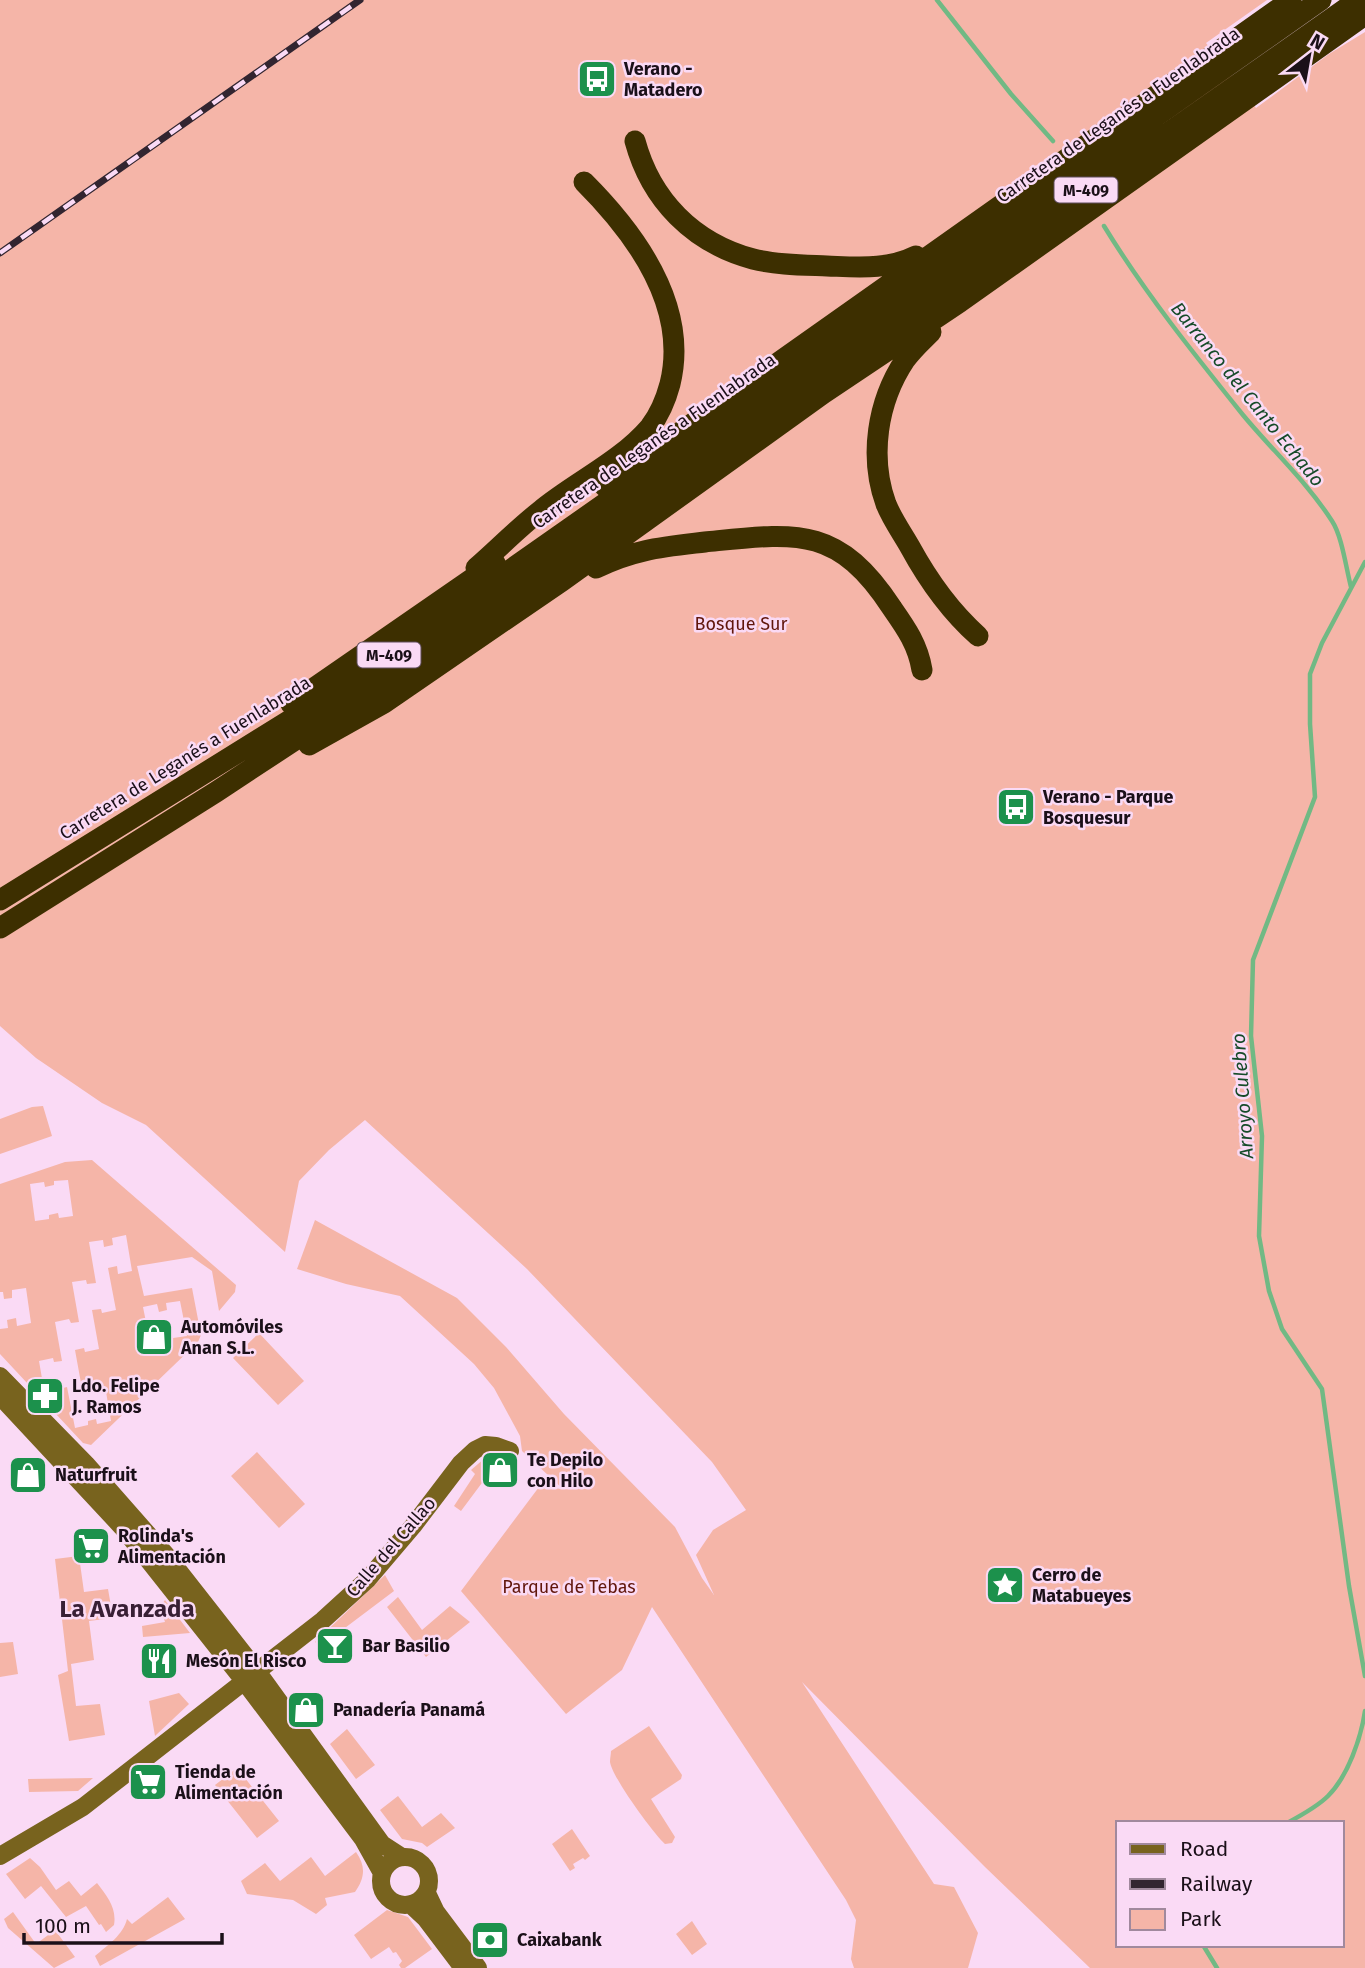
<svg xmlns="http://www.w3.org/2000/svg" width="1365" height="1968" font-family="'Fira Sans',sans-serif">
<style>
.green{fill:#f5b5a8;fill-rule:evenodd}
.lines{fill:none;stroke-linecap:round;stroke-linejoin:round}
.stream{stroke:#71b984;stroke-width:4.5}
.secondary{stroke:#78631e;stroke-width:18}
.highway{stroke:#3d2f00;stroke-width:21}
.rail-casing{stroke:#322530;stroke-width:7}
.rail{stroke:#fadaf5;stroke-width:4.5;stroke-dasharray:13;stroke-linecap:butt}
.labels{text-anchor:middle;stroke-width:5;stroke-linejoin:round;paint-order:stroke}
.shield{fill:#fadaf5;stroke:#5e4d5b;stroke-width:2}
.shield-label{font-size:16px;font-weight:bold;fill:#1b1019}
.poi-label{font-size:18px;font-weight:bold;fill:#1b1019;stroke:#fadaf5;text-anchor:start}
.street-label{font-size:18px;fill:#1b1019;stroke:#fadaf5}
.park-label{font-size:18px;fill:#61160b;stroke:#fadaf5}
.water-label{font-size:19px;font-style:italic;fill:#164b29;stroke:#fadaf5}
.district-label{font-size:24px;font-weight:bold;fill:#381f34;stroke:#fadaf5}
</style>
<rect width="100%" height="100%" fill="#fadaf5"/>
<!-- green -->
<path class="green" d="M0,0H1267L1206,43L1256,108L1329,54L1365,32V1968H1090L985,1867L802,1682L934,1884L954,1887L978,1933L968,1968H854L851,1959L856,1920L846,1900L652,1607L622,1670L566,1714L461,1591L539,1487L563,1489L522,1451L520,1436L494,1388L474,1364L400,1296L346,1284L297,1269L315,1220L457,1298L506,1347L564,1414L675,1527L702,1578L714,1595L696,1555L713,1530L746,1510L712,1462L527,1269L365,1120L329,1150L299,1181L285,1252L146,1125L102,1103L36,1058L0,1026ZM1118,1823H1342V1945H1118Z
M43,1106L52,1136L0,1154V1119L32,1107Z
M92,1160L236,1285L235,1292L219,1311L212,1271L192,1257L137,1266L144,1296L192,1288L201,1335L198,1342L91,1445L83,1443L0,1354V1329L8,1328L7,1320L16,1318L17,1326L31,1323L26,1288L12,1290V1298L4,1299L3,1292H0V1184L65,1162ZM68,1180L73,1216L59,1218L58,1213L49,1215V1219L35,1221L30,1184L44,1182L45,1187L54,1185V1181ZM126,1235L132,1271L118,1274L117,1266L108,1268L116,1310L102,1313L101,1309L92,1310L99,1349L85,1352L84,1348L75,1350L83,1394L92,1393L91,1388L105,1386L111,1421L97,1424L96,1419L88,1421V1425L75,1428L67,1387L59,1389V1394L45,1396L39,1361L53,1358L54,1362L62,1361L55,1322L69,1319L71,1323L79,1322L72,1282L86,1280L87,1284L96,1283L89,1242L103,1240L104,1247L113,1245L112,1238ZM180,1301L187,1336L173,1338L171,1331L163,1333L164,1340L150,1342L143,1307L157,1304L159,1312L167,1310L166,1303Z
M259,1333L304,1381L278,1405L233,1358Z
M257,1452L305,1504L279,1528L231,1476Z
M492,1457L499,1460L461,1511L454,1506L475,1474L471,1470L485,1458Z
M79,1556L84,1592L108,1589L113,1618L89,1621L94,1660L71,1664L76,1706L100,1704L105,1735L69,1741L58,1675L68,1671L55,1559Z
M385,1575L394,1591L321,1646L315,1642Z
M398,1597L422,1630L450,1606L470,1622L426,1657L387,1607Z
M165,1600L190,1633L143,1637L142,1626L165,1622L160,1607Z
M13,1642L18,1674L0,1677V1643Z
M179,1693L189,1704L155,1736L149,1701Z
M649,1726L682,1775L681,1779L651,1799L675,1837L672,1843L665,1844C653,1833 612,1777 610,1762C610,1758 611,1754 611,1751Z
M347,1729L375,1765L356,1779L330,1744Z
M237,1768L279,1821L257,1838L215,1785Z
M93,1778L78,1791L29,1792L28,1779Z
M398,1796L422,1827L441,1813L455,1828L427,1847L422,1843L402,1839L380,1810Z
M572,1829L590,1856L585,1860L583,1858L573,1864L575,1868L570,1871L552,1844Z
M356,1852C366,1866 365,1878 355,1892L325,1898L327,1905L316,1914L293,1900L247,1894L241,1881L265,1863L280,1881L311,1857L325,1876Z
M30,1858L40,1867L56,1890L69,1881L81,1896L97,1883C107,1896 117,1908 114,1925L106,1932L101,1924L99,1925L86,1906L66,1917L41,1886L25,1899L6,1874Z
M168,1897L185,1919L100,1966L95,1956C108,1945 123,1935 127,1919L132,1924Z
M387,1910L408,1917L432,1949L405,1968H401L399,1965L402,1961L396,1952L393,1953L389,1947L371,1959L354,1935Z
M13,1912L36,1944L55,1930L75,1957L54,1968L8,1928L4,1919Z
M692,1921L707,1944L692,1955L676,1934Z"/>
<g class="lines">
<!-- stream -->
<path class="stream" d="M937,0L1011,94L1053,141
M1104,226C1145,293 1194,354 1243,415C1272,450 1307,482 1332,521C1342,536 1346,568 1351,587
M1365,562L1322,643L1310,674V724L1315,797L1253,960L1251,1036L1262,1136L1259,1236L1269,1291L1282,1329L1322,1389L1349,1586L1365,1676
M1287,1823C1300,1816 1317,1807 1328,1796C1348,1776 1361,1738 1365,1711
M1203,1945L1217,1968"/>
<!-- secondary -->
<path class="secondary" d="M0,1376L86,1464L167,1556L257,1671L382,1844L402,1857
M0,1396L122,1527L244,1681L363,1839L382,1873
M0,1856L83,1807L323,1620L368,1579L413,1526L461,1463L475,1450L485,1445L496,1446L510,1451
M381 1881a24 24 0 1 1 48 0a24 24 0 1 1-48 0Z
M427,1893L436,1912L478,1968
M411,1905L426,1919L463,1968"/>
<!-- highway -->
<path class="highway" d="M635,141C651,200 693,243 753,259C777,265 803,265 827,266C858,267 888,270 916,256
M931,332C922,341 912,350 905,360C877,402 869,457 886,504C892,519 902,533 910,547C928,580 950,611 978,636
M604,486L1291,0
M476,568C498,549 517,529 540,511C575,482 620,462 650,427C660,414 666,399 670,384C689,307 636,234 584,182
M596,568C635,549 663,547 705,542C795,533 837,524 892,608C906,628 918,645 922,670
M291,704L495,563
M309,745L384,703L562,581L824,393L960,302L1365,15
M0,900L345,686L1321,0
M0,928L216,792L359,698L524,585L1358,0"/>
<!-- rail casing -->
<g class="rail-casing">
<path id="rail" d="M0,253L360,0"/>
</g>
<!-- rail -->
<use href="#rail" class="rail"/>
</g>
<!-- icons -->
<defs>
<g id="bus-square" transform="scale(2.0125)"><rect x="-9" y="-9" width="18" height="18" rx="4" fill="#1c914c" stroke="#fadaf5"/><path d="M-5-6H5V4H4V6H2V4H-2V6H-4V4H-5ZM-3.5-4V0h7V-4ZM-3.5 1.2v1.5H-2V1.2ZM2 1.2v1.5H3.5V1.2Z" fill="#fff"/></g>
<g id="shop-square" transform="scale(2.0125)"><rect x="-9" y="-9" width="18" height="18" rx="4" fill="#1c914c" stroke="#fadaf5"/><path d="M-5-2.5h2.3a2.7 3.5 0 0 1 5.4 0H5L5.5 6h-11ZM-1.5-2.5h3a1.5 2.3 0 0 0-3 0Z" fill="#fff"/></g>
<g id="pharmacy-square" transform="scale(2.0125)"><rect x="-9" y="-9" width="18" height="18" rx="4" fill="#1c914c" stroke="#fadaf5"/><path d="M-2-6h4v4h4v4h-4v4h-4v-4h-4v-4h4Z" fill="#fff"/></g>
<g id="supermarket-square" transform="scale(2.0125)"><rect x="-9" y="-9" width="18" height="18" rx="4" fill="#1c914c" stroke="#fadaf5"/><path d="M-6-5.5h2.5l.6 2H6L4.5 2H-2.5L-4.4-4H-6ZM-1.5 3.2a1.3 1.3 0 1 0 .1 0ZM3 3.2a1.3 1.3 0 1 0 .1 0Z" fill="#fff"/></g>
<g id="sight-square" transform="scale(2.0125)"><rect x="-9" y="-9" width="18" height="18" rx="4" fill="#1c914c" stroke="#fadaf5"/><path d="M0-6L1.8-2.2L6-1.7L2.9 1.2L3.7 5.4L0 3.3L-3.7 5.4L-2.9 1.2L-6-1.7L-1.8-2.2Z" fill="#fff"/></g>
<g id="bar-square" transform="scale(2.0125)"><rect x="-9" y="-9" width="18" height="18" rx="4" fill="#1c914c" stroke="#fadaf5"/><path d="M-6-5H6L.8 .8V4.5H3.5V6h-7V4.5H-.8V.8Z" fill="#fff"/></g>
<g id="restaurant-square" transform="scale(2.0125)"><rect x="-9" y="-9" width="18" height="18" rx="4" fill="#1c914c" stroke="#fadaf5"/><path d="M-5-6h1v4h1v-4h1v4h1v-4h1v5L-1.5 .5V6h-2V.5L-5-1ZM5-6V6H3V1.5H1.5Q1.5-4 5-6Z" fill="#fff"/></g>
<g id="bank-square" transform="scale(2.0125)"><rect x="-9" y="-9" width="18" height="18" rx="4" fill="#1c914c" stroke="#fadaf5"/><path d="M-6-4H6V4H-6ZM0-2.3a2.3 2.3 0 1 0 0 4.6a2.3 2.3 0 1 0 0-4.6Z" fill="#fff"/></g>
</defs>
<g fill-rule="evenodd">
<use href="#bus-square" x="597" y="79"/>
<use href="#bus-square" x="1016" y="807"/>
<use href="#shop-square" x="154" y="1337"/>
<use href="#pharmacy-square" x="45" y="1396"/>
<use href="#shop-square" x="500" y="1470"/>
<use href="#shop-square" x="28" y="1475"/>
<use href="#supermarket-square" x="91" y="1546"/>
<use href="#sight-square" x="1005" y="1585"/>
<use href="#bar-square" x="335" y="1646"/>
<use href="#restaurant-square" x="159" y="1661"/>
<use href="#shop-square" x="306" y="1710"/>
<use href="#supermarket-square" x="148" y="1782"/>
<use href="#bank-square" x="490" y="1940"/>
</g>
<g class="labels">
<!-- shield labels -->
<g class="shield">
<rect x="1054.5" y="177.5" width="63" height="25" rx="5"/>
<rect x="357.5" y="642.5" width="63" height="25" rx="5"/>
</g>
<g class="shield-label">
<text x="1086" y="196">M-409</text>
<text x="389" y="661">M-409</text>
</g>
<!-- poi labels -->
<g class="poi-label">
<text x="624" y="75">Verano -<tspan x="624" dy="21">Matadero</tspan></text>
<text x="1043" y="803">Verano - Parque<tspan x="1043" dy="21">Bosquesur</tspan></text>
<text x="181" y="1333">Automóviles<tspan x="181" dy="21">Anan S.L.</tspan></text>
<text x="72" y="1392">Ldo. Felipe<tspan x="72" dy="21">J. Ramos</tspan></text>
<text x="527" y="1466">Te Depilo<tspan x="527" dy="21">con Hilo</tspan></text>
<text x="55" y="1481">Naturfruit</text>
<text x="118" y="1542">Rolinda's<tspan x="118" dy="21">Alimentación</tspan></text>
<text x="1032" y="1581">Cerro de<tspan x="1032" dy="21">Matabueyes</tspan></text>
<text x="362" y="1652">Bar Basilio</text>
<text x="186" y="1667">Mesón El Risco</text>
<text x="333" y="1716">Panadería Panamá</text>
<text x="175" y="1778">Tienda de<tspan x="175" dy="21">Alimentación</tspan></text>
<text x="517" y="1946">Caixabank</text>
</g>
<!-- street labels -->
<g class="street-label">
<text transform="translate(1118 115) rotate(-35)" y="6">Carretera de Leganés a Fuenlabrada</text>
<text transform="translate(654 441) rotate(-35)" y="6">Carretera de Leganés a Fuenlabrada</text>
<text transform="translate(185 758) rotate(-32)" y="6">Carretera de Leganés a Fuenlabrada</text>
<text transform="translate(391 1547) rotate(-49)" y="6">Calle del Callao</text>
</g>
<!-- park labels -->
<g class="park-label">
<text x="741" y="630">Bosque Sur</text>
<text x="569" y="1593">Parque de Tebas</text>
</g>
<!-- water labels -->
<g class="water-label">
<text transform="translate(1248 394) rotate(51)" y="7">Barranco del Canto Echado</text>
<text transform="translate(1242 1096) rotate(-94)" y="7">Arroyo Culebro</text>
</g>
<!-- district labels -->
<g class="district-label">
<text x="127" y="1617">La Avanzada</text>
</g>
</g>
<!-- legend -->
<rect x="1116" y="1821" width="228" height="126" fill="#fadaf5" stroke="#a1899d" stroke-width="2"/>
<rect x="1130" y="1844" width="35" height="10" fill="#78631e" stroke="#a1899d" stroke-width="2"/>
<text x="1180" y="1856" font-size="21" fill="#1b1019">Road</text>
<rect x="1130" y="1879" width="35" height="10" fill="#322530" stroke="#a1899d" stroke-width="2"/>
<text x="1180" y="1891" font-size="21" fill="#1b1019">Railway</text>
<rect x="1130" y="1909" width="35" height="21" fill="#f5b5a8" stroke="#a1899d" stroke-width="2"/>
<text x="1180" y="1926" font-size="21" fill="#1b1019">Park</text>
<!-- north arrow -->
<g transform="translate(1309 56) rotate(31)" stroke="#fadaf5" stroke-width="5" paint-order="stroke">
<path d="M0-5L12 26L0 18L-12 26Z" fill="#1b1019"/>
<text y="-10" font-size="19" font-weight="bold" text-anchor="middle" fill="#1b1019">N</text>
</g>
<!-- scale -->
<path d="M24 1933v10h198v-10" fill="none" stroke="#1b1019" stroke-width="3.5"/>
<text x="35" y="1933" font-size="21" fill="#1b1019" stroke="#fadaf5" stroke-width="5" paint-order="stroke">100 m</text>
</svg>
